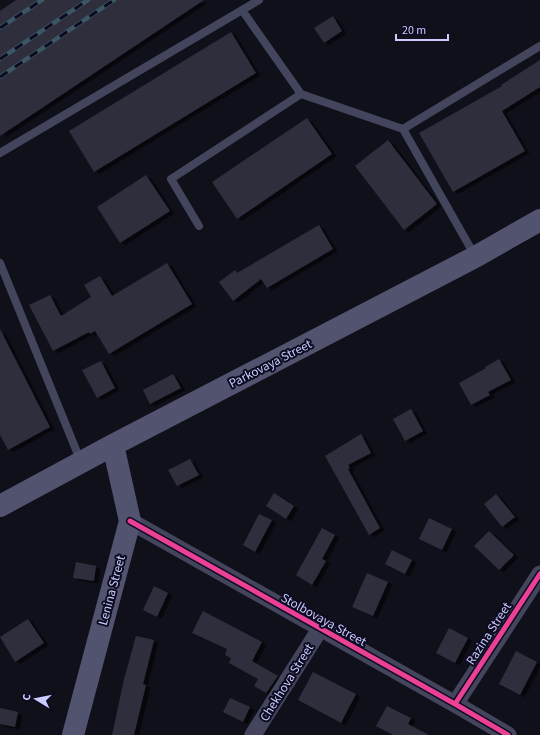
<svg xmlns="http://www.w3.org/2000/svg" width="540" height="735" font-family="'Source Sans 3',sans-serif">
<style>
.building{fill:#2d2d3e;filter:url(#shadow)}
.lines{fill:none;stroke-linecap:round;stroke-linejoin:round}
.lane{stroke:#43455d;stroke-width:8}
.street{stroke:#43455d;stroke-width:17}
.secondary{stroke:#51536f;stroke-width:22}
.rail-casing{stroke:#3b5664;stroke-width:4.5}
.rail{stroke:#0c0b20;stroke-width:3;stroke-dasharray:9;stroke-linecap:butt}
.cycleway-casing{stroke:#0c0b20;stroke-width:8}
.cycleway{stroke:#ea4096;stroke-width:5}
.labels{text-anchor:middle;stroke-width:4;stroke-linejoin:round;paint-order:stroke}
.street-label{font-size:13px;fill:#cacbff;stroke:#0c0b20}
</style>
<defs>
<filter id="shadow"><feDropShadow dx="4.5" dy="2.5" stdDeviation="0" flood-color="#0009"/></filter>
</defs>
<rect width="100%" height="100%" fill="#10101b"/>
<!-- building -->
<path class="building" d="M16,0H204L0,136V11Z
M333,16L342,31L324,43L314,28Z
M231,32L256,73L94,172L69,131Z
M540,60V87L502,111L525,151L453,192L419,133L502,86L501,85Z
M307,118L332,154L237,219L212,182Z
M388,140L437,204L404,230L355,166Z
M146,175L170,211L120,243L97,207Z
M319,225L333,249L267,288L261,279L233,301L219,282L235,270L237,273Z
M167,263L192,304L109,354L95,331L90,334L89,332L53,351L29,305L50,295L61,316L91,297L84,285L100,276L112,296Z
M0,329L50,427L8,450L0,435Z
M499,359L511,380L488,392L490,395L471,405L459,383L486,368L485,367Z
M101,361L115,388L97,398L82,370Z
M173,374L181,388L150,404L143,390Z
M411,409L423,431L405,441L393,419Z
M361,434L371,453L348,465L350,468L348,469L380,528L369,535L325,456Z
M190,459L199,475L177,486L168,470Z
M274,493L294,506L286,519L266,506Z
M496,494L515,517L502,527L484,504Z
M259,514L272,520L255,552L243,545Z
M429,518L452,529L442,550L419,539Z
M322,528L335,535L322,559L326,561L312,585L296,575Z
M489,531L514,555L499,570L474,546Z
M392,550L412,560L405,574L385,564Z
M76,562L96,566L94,581L73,578Z
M367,573L388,582L373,616L352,607Z
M154,586L168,593L157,617L143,610Z
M203,611L262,642L252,661L278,676L266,693L254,686L258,679L229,663L231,658L225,655L227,649L192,633Z
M28,619L44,643L15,662L0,637Z
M449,628L468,638L455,663L436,653Z
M136,636L154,640L143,684L146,685L134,735H112L124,679Z
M516,651L537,662L520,695L499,684Z
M313,672L356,694L341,723L298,700Z
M230,698L250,707L243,722L223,712Z
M387,706L411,718L408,724L429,735H393L376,726Z
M0,708L18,712L15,727L0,724Z"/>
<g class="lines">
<!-- lane -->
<path class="lane" d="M242,10L301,94L403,129L475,256
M403,129L540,46
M0,153L259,0
M199,226L171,179L301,94
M0,263L81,462"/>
<!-- street -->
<path class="street" d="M130,521L455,704L508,735
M455,704L540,574
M253,735L320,629"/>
<!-- secondary -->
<path class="secondary" d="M0,506L113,445L475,257L540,220
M73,735L130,521L113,445"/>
<!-- rail casing -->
<g class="rail-casing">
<path id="rail" d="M0,28L42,0
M0,59L88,0
M0,77L114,0"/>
</g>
<!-- rail -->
<use href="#rail" class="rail"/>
<!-- cycleway casing -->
<g class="cycleway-casing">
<path id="cycleway" d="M130,521L455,704L508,735
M455,704L540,574"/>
</g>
<!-- cycleway -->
<use href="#cycleway" class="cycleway"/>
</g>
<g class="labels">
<!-- street labels -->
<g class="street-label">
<text transform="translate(270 363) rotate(-27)" y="5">Parkovaya Street</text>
<text transform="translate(111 590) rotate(-75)" y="5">Lenina Street</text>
<text transform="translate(324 619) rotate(29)" y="5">Stolbovaya Street</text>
<text transform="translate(488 633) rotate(-57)" y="5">Razina Street</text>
<text transform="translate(286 682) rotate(-58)" y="5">Chekhova Street</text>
</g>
</g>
<!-- north arrow -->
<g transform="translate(36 699) rotate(280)" stroke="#0c0b20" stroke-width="3" paint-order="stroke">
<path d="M0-3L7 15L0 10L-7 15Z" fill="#cacbff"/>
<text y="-6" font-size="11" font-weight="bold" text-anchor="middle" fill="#cacbff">С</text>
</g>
<!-- scale -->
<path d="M396 34v6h52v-6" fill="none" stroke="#cacbff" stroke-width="2"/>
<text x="402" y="34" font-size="12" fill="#cacbff" stroke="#0c0b20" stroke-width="3" paint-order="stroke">20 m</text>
</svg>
